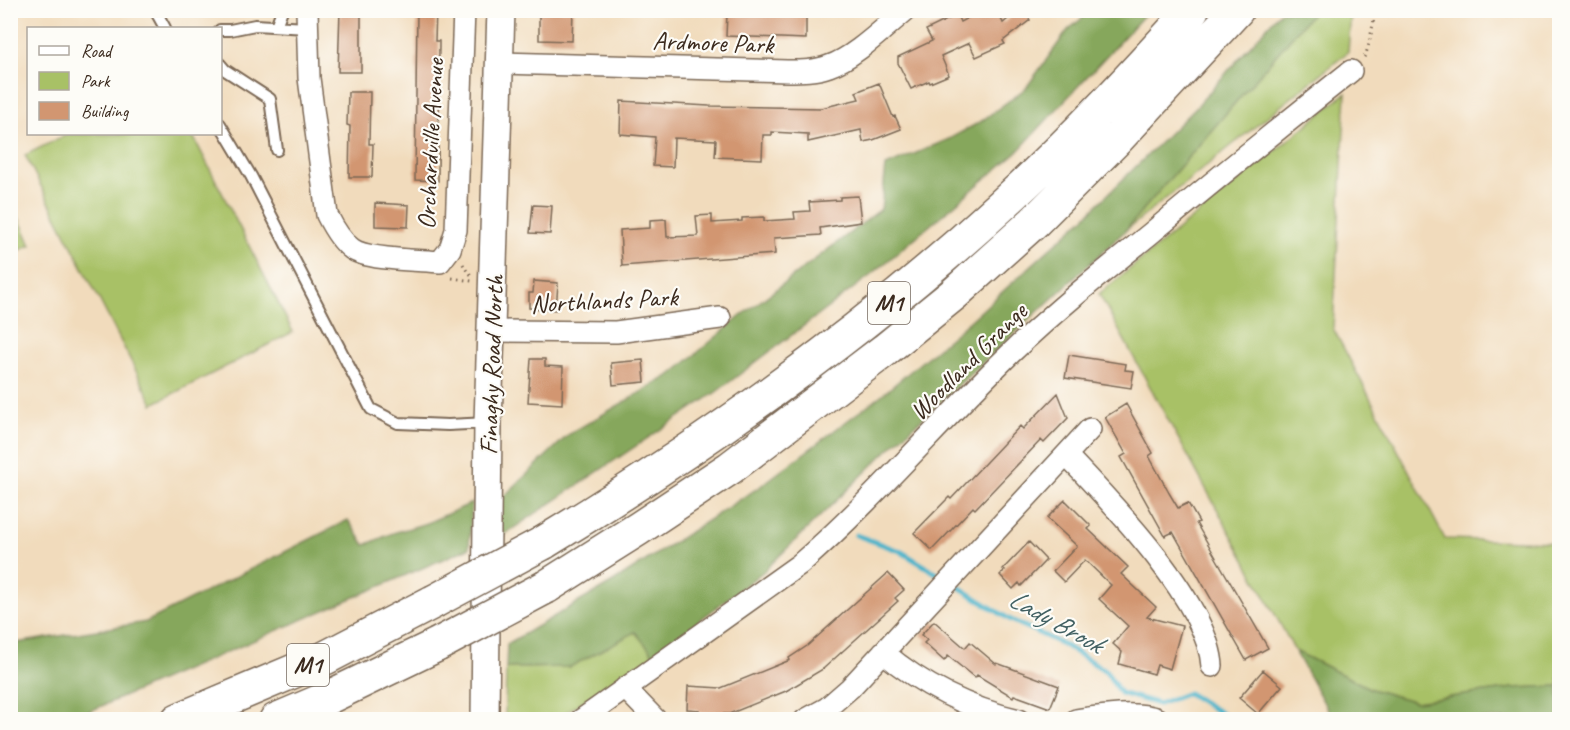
<svg xmlns="http://www.w3.org/2000/svg" width="1570" height="730" font-family="Caveat,sans-serif">
<style>
.green{fill:#a8c166;stroke:#727642;stroke-width:1.5}
.forest{fill:#86a75b;stroke:#60683c;stroke-width:1.5}
.lines{fill:none;stroke-linecap:round;stroke-linejoin:round}
.stream{stroke:#4cb4ca;stroke-width:5}
.building{fill:#d29671}
.service-casing{stroke:#7b6855;stroke-width:14}
.minor-casing{stroke:#7b6855;stroke-width:24}
.tertiary-casing{stroke:#7b6855;stroke-width:30}
.motorway-casing{stroke:#7b6855;stroke-width:36}
.path{stroke:#7b6855;stroke-width:3;stroke-dasharray:1.5 4.5;stroke-linecap:butt}
.service{stroke:#fff;stroke-width:10}
.minor{stroke:#fff;stroke-width:21}
.tertiary{stroke:#fff;stroke-width:27}
.motorway{stroke:#fff;stroke-width:33}
.motorway-bridge-casing{stroke:#7b6855;stroke-width:36;stroke-linecap:butt}
.motorway-bridge{stroke:#fff;stroke-width:33}
.labels{text-anchor:middle;stroke-width:4.5;stroke-linejoin:round;paint-order:stroke}
.shield{fill:#fdfcf7;stroke:#75695f;stroke-width:1.5}
.shield-label{font-size:24px;font-weight:bold;fill:#3b2a1e}
.street-label{font-size:26px;fill:#3b2a1e;stroke:#fdfcf7}
.water-label{font-size:27px;font-style:italic;fill:#426163;stroke:#fdfcf7}
</style>
<rect width="100%" height="100%" fill="#fdfcf7"/>
<filter id="ink" filterUnits="userSpaceOnUse"><feTurbulence type="fractalNoise" baseFrequency=".0167" numOctaves="2"/><feDisplacementMap in="SourceGraphic" scale="12" xChannelSelector="R" yChannelSelector="G"/><feConvolveMatrix kernelMatrix="1 2 1 2 8 2 1 2 1" color-interpolation-filters="sRGB"/></filter>
<filter id="wash" filterUnits="userSpaceOnUse"><feTurbulence type="fractalNoise" baseFrequency=".008" numOctaves="4" result="noise"/><feDisplacementMap in="SourceGraphic" scale="24" xChannelSelector="R" yChannelSelector="G"/><feGaussianBlur stdDeviation="1.35" result="paint"/><feColorMatrix in="noise" values="0 0 0 0 0 0 0 0 0 0 0 0 0 0 0 0 0 1.4 0 .05"/><feComposite in="paint" operator="in"/></filter>
<g filter="url(#wash)">
<rect width="100%" height="100%" fill="#f1dbbc"/>
<!-- green -->
<path class="green" d="M1314,11H1351L1348,52L1124,232Z
M1346,93L1333,328L1445,539L1559,542V686L1513,688L1416,702L1371,689L1295,651L1099,294Z
M68,134H192L293,332L153,404L25,155Z
M11,201L31,245L11,254H10Z
M636,631L654,655L556,719L505,718L506,668L570,667Z"/>
<!-- forest -->
<path class="forest" d="M1091,11H1148L1017,152L871,275L715,393L502,536L497,503L569,434L672,374L741,316L881,209L886,166L949,139L980,122L1026,88L1068,30Z
M1281,11H1314L1124,232L885,453L764,571L654,655L635,632L570,667L506,668L507,644L613,582L758,488L888,390L970,321L1085,217L1197,106Z
M472,503L469,548L90,711L65,719H11V644L146,622L348,520L365,545L393,533L427,523Z
M1295,651L1371,689L1416,702L1513,688L1559,686V719H1333Z"/>
<g class="lines">
<!-- stream -->
<path class="stream" d="M856,535L900,551L946,579
M954,584L1009,619L1064,645L1106,671L1120,693L1159,704L1188,693L1232,720
M1367,720L1391,716L1396,720"/>
</g>
<g id="blocks">
<!-- building -->
<path class="building" d="M340,10H361V72H338Z
M417,10H436L435,41H439L438,181L415,180Z
M539,10H573L572,41L539,40Z
M744,10H806V39L726,36L727,14L744,15Z
M983,10H997L1003,23L1019,10H1024L1030,20L1003,41L1005,44L976,57L969,43L941,56L949,75L930,83L929,81L911,89L898,63V57L932,41L926,30L957,15L960,22Z
M879,83L893,117L895,116L901,129L873,140L863,142L861,130L808,142V134L772,132V135H763L762,159L715,157L716,140L674,138L673,167L653,166L655,137L620,134L621,101L709,106L821,108L859,99L856,92Z
M348,92H370L369,144H373L372,177H349L350,126L347,125Z
M858,196L861,222L820,228L821,235L774,238L775,254L622,266L620,230L650,228V220L666,219L667,237L698,236L696,216L712,215V223L742,221V218L764,217V221L795,219L794,212L810,211L809,202L840,200V197Z
M375,203L409,205L408,227L375,226Z
M533,205L552,206L550,234L530,233Z
M534,281L558,283L556,310L529,308V293H533Z
M1069,355L1126,364L1125,370L1134,371L1131,388L1065,378Z
M531,359H545V366L563,367L562,404L528,402Z
M643,360L645,382L613,385L611,363Z
M1058,393L1068,418L1044,443L1041,440L975,509L973,507L932,550L914,533L949,497L951,499L1020,426L1023,429Z
M1126,404L1153,453L1149,456L1169,493L1178,508L1188,503L1199,522L1196,523L1268,648L1246,660L1173,532L1165,536L1121,457L1126,454L1105,417Z
M1065,500L1091,526L1088,529L1128,567L1121,574L1156,607L1147,617L1182,626L1170,669L1157,665L1154,674L1119,664L1122,652L1113,644L1128,626L1099,599L1111,585L1085,560L1064,582L1053,571L1077,546L1047,518Z
M1029,542L1046,560L1021,586L1019,583L1013,589L1000,575L1005,570L1003,569Z
M888,573L904,590L895,598L898,601L823,669L786,691L729,714L699,713V710L687,709L688,686L721,688L790,660L789,658L807,646Z
M934,621L965,648L970,642L996,664L997,663L1059,686L1050,708L1014,695L1013,697L977,675L975,678L948,656L944,661L924,643L927,640L921,635Z
M1263,670L1282,686L1258,714L1239,698Z"/>
</g>
</g>
<g filter="url(#ink)">
<use href="#blocks" fill-opacity="0" stroke="#7b6855" stroke-width="1.5"/>
<g class="lines">
<!-- service casing -->
<g class="service-casing">
<path id="service" d="M155,10L165,28
M276,26L282,10
M220,30H230L255,25L307,28
M220,64L225,70L270,99L277,150
M220,124L251,176L371,409L398,423L448,425L488,423"/>
</g>
<!-- minor casing -->
<g class="minor-casing">
<path id="minor" d="M307,10L309,78L327,215C333,227 341,241 352,249C367,260 419,260 440,262L450,249L456,230L464,10
M500,63L787,71C801,71 816,71 829,66C854,58 885,27 906,10
M491,331L616,332L720,318
M1066,455C1110,501 1208,602 1212,666
M883,652C921,685 969,709 1019,720
M625,688L656,720
M581,720L800,564C876,498 940,421 1012,352C1056,310 1103,272 1150,234C1216,179 1283,125 1351,71
M805,720L827,708L850,688L1090,429
M1076,720C1096,717 1142,710 1159,720"/>
</g>
<!-- tertiary casing -->
<g class="tertiary-casing">
<path id="tertiary" d="M485,720L488,423L501,10"/>
</g>
<!-- motorway casing -->
<g class="motorway-casing">
<path id="motorway" d="M543,543C706,444 862,334 1002,205C1069,144 1131,77 1192,10
M546,587L638,529L730,468L885,350L954,294L1034,222L1119,137L1237,10
M178,720L325,658L433,602
M276,720L323,700L437,645"/>
</g>
<!-- path -->
<path class="path" d="M1364,57C1369,51 1373,21 1376,10
M463,264L468,273L472,275
M452,278L472,281"/>
<!-- service -->
<use href="#service" class="service"/>
<!-- minor -->
<use href="#minor" class="minor"/>
<!-- tertiary -->
<use href="#tertiary" class="tertiary"/>
<!-- motorway -->
<use href="#motorway" class="motorway"/>
<!-- motorway-bridge casing -->
<g class="motorway-bridge-casing">
<path id="motorway-bridge" d="M433,602L543,543
M437,645L546,587"/>
</g>
<!-- motorway-bridge -->
<use href="#motorway-bridge" class="motorway-bridge"/>
</g>
</g>
<g class="labels">
<!-- shield labels -->
<g class="shield">
<rect x="868" y="282" width="42" height="42" rx="4.5"/>
<rect x="287" y="644" width="42" height="42" rx="4.5"/>
</g>
<g class="shield-label">
<text x="889" y="311">M1</text>
<text x="308" y="673">M1</text>
</g>
<!-- street labels -->
<g class="street-label">
<text transform="translate(713 42) rotate(2)" y="9">Ardmore Park</text>
<text transform="translate(430 144) rotate(-87)" y="9">Orchardville Avenue</text>
<text transform="translate(604 300) rotate(-3)" y="9">Northlands Park</text>
<text transform="translate(968 361) rotate(-45)" y="9">Woodland Grange</text>
<text transform="translate(491 365) rotate(-88)" y="9">Finaghy Road North</text>
</g>
<!-- water labels -->
<g class="water-label">
<text transform="translate(1056 621) rotate(29)" y="9">Lady Brook</text>
</g>
</g>
<!-- margin -->
<rect width="1570" height="730" fill="none" stroke="#fdfcf7" stroke-width="36"/>
<!-- legend -->
<rect x="27" y="27" width="195" height="108" fill="#fdfcf7" stroke="#afa8a0" stroke-width="1.5"/>
<rect x="39" y="46" width="30" height="9" fill="#ffffff" stroke="#afa8a0" stroke-width="1.5"/>
<text x="81" y="57" font-size="18" fill="#3b2a1e">Road</text>
<rect x="39" y="72" width="30" height="18" fill="#a8c166" stroke="#afa8a0" stroke-width="1.5"/>
<text x="81" y="87" font-size="18" fill="#3b2a1e">Park</text>
<rect x="39" y="102" width="30" height="18" fill="#d29671" stroke="#afa8a0" stroke-width="1.5"/>
<text x="81" y="117" font-size="18" fill="#3b2a1e">Building</text>
</svg>
